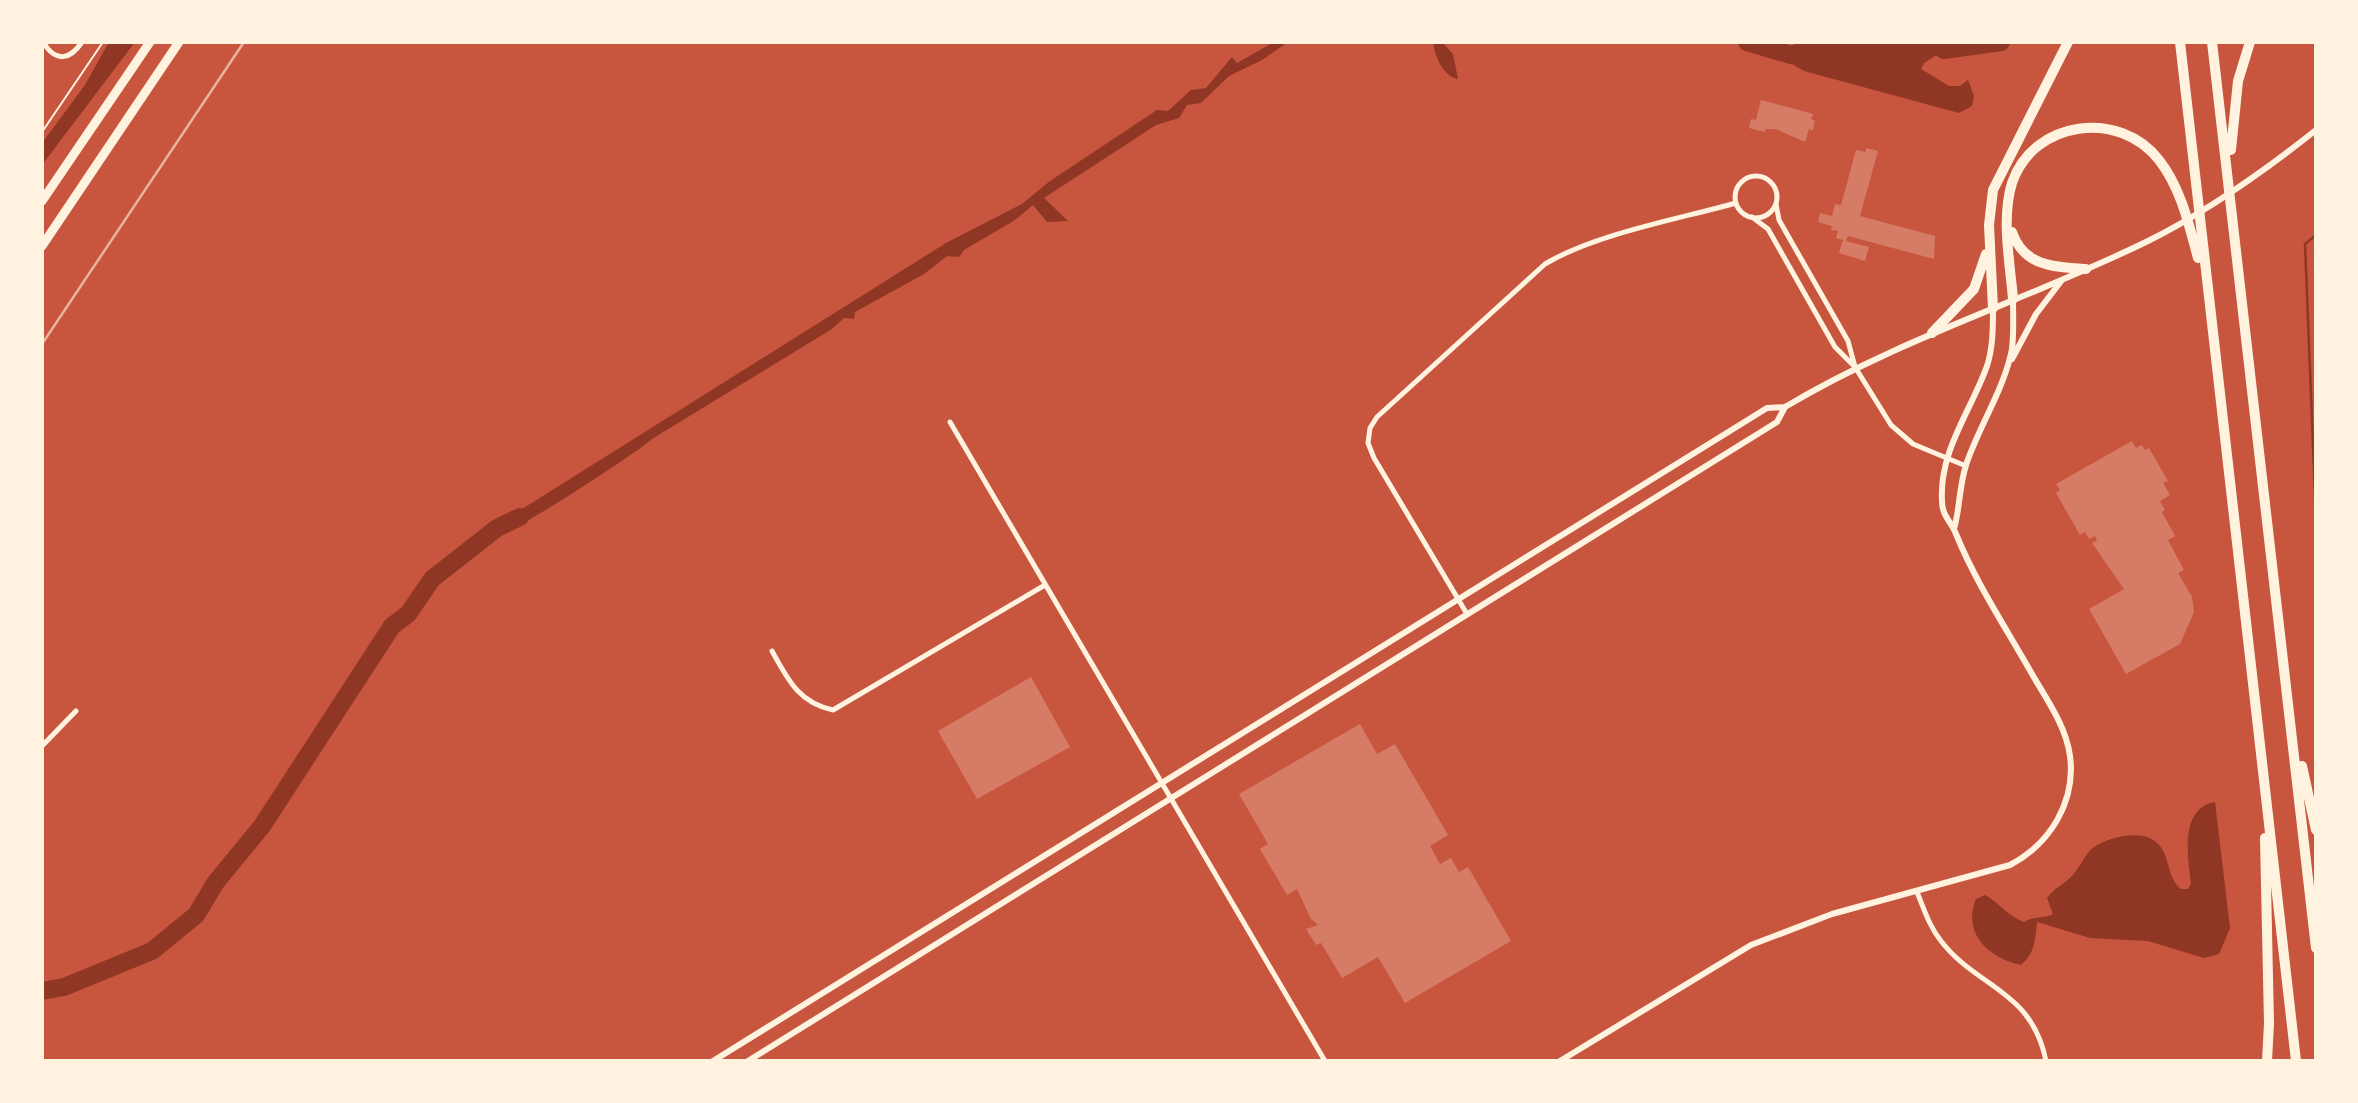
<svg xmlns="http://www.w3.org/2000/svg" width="2358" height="1103" font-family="'Work Sans',sans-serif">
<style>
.water{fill:#8f3625}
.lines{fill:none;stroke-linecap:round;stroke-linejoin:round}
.stream{stroke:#8f3625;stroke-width:2.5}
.river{stroke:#8f3625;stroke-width:18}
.building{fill:#d67c66}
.path{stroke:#fff3e0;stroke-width:2}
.minor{stroke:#fff3e0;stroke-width:5}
.tertiary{stroke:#fff3e0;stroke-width:6}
.trunk{stroke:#fff3e0;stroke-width:9}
.motorway{stroke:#fff3e0;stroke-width:10}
.rail{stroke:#e9b49f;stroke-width:2.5}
</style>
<rect width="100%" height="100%" fill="#c8553d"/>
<!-- water -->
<path class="water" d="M109,42H135L42,165V143L85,85Z
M1274,42H1288L1262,60L1229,76L1201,103L1187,105L1179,118L1156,125L1044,198L1068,221L1047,222L1033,205L1015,220L964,250L959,257L947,256L924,274L855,312L854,319L844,318L832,329L652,439C641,450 526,525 512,528C507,529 500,526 495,526L946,243L1022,204L1050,181L1157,110L1168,111L1191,90L1206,88L1232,57L1237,63Z
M1433,42H1442L1453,54L1458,79C1443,76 1435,57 1433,42Z
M1795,42H1944V50L1924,63L1921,69L1949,86H1960L1968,80L1974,96L1972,106L1959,113L1804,71L1792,64Z
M2215,802L2230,928L2219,954L2204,958L2148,941L2090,938L2037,922C2035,940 2035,953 2021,965C1988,958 1962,933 1976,899L1985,895C2002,905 2005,914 2024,922C2034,916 2043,919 2053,914L2047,898C2054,888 2063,885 2071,877C2080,868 2085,853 2094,847C2109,837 2141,829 2156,842C2171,854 2166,878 2181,889H2188L2191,884C2188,858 2179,808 2215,802Z"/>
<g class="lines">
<!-- stream -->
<path class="stream" d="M2316,235L2305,244L2316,521"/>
<!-- river -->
<path class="river" d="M1747,42L1791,55L1832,42
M1932,42L1944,50L2001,42
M42,991L64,987L152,951L196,915L216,882L262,826L392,626L408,614L432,579L497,528L520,517"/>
</g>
<!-- building -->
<path class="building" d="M1761,100L1813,114L1811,119L1815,121L1813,130L1809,129L1805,142L1776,129H1765V132L1749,128L1751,119L1756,120Z
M1867,148L1878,151L1860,216L1935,236L1934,259L1848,236L1846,241L1869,247L1865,261L1839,253L1843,240L1836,238L1838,231L1831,230L1832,226L1818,222L1820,213L1832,216L1835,204L1841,205L1856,150L1865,152Z
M2132,441L2136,448L2142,445L2145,450L2149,448L2168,481L2163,483L2170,495L2160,501L2165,510L2162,512L2175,536L2168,540L2184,570L2178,573L2192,597L2194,612L2180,644L2126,674L2089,609L2124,589L2092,543L2097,540L2095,536L2089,539L2085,532L2080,535L2056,493L2060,490L2056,484Z
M1031,677L1070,747L977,799L938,731Z
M1360,724L1377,754L1395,744L1448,835L1430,846L1440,864L1451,858L1459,872L1468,867L1511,941L1405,1003L1378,957L1342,978L1321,943L1316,945L1306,929L1318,925L1311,919L1297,889L1287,895L1260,849L1268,844L1239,794Z"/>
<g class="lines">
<!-- path -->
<path class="path" d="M42,132L103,42"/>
<!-- minor -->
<path class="minor" d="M43,42C56,63 70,60 82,42
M1735 197a21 21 0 1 1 42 0a21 21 0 1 1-42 0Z
M1776,204L1779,220L1848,341L1855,367L1891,425L1913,444L1966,466
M1752,217L1768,229L1835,347L1854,366
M950,422L1325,1061
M1467,614L1374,458L1368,443L1370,428L1377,417L1545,264C1595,234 1679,219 1736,203
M772,651C788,680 799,703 833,710L1045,585
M42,746L76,711
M1917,892C1924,909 1929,926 1941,941C1977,988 2032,990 2046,1061"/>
<!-- tertiary -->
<path class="tertiary" d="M2012,359L2036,314L2062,280
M1954,529C1960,508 1959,487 1966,465C1979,426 2004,390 2012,349C2014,332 2013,316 2013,299
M713,1061L1767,408L1785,407C1900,338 2028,300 2148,241C2208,211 2263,172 2316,130
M748,1061L1777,422L1785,407
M1560,1061L1751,945L1832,914L2010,865C2050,844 2076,802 2070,756C2066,726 2047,700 2032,674C2006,628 1976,583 1956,534C1951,521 1942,516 1942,501C1939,451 1971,411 1987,366C1993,348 1993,327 1993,308"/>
<!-- trunk -->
<path class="trunk" d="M42,201L150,42
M42,246L179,42"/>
<!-- motorway -->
<path class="motorway" d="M2180,42L2296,1061
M2212,42L2316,948
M2231,150L2238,81L2250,42
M2012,232C2024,267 2055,267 2086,269
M2013,299C2010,262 2001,219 2012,183C2033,120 2120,109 2159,160C2181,188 2189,225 2198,258
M1993,308L1989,225L1993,190L2068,42
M1932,333L1974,289L1986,254
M2302,766L2316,830
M2265,838L2269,1023L2267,1061"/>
<!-- rail -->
<path class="rail" d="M42,344L244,42"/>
</g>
<!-- border -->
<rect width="2358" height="1103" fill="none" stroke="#fff3e0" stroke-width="88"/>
</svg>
